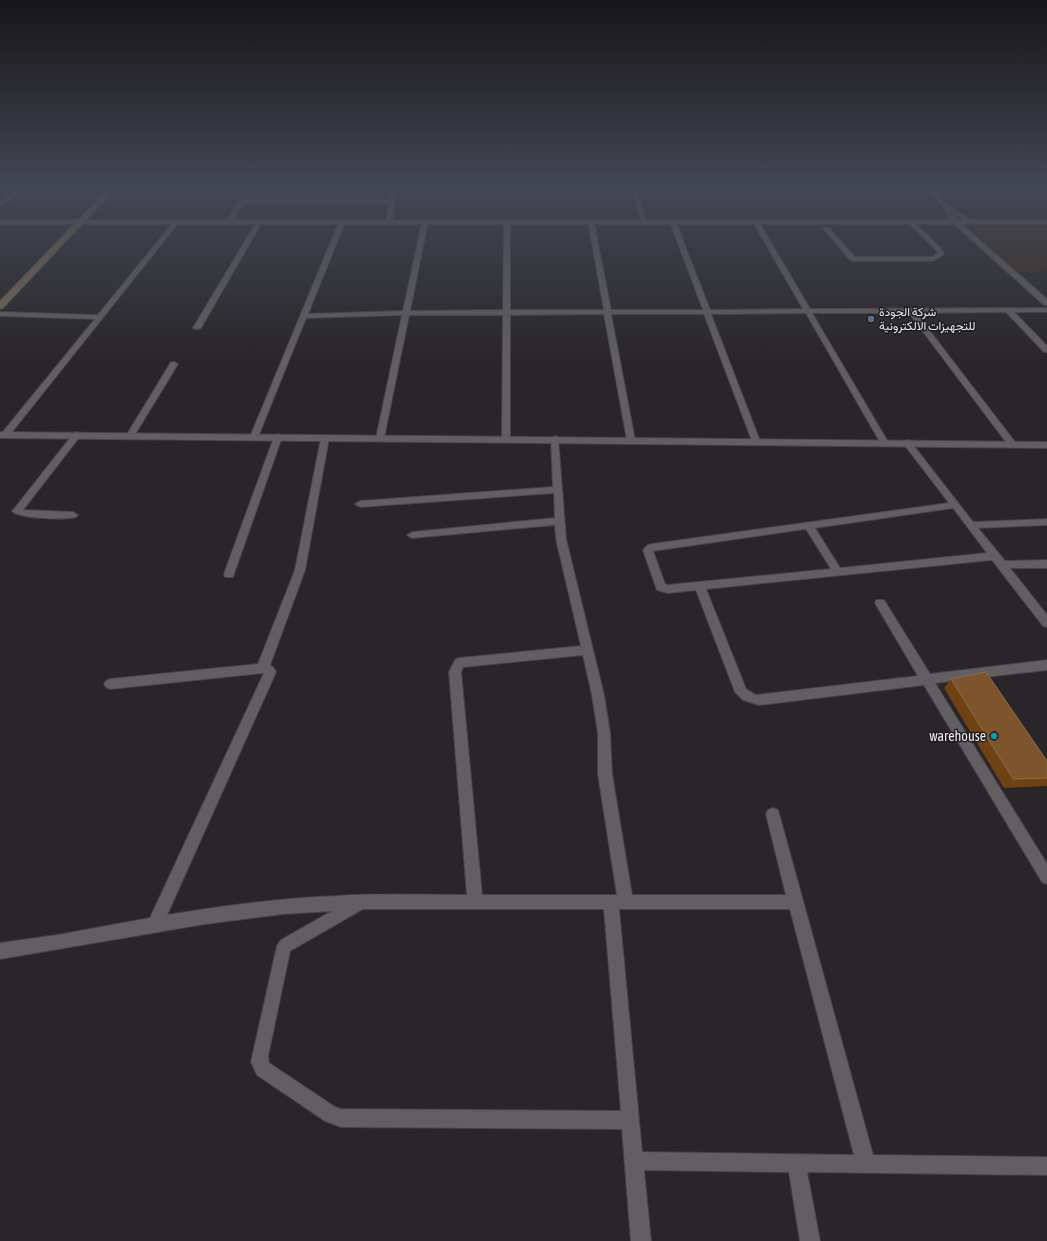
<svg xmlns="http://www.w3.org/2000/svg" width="1047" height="1241" font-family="'Asap Condensed',Vazirmatn,sans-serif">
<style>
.industrial{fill:#392c1f}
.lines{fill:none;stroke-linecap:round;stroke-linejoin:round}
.minor-casing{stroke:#464446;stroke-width:2}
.tertiary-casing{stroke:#464446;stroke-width:2}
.secondary-casing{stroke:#464446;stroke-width:2}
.minor{fill:#625f62;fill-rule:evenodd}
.tertiary{fill:#625f62;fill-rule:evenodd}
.secondary{fill:#786a52;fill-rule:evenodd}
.wall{fill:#6f4213}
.building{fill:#7d542b;stroke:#8e6b49}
.service-dot{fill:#5c6f8a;stroke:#1f1d1f;stroke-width:1.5}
.culture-dot{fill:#0f9aa8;stroke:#1f1d1f;stroke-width:1.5}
.labels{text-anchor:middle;stroke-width:3;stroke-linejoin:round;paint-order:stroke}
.far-poi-label{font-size:12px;fill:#eceaec;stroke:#1f1d1f;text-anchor:start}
.poi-label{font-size:14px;fill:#eceaec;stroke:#1f1d1f;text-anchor:end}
</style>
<rect width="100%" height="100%" fill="#292629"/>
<!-- industrial -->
<path class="industrial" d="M1047,225V271L1018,272L967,226Z"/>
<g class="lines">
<!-- minor casing -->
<g class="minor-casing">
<path id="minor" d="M20,187H26L0,207V202Z
M391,187H397L392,222L389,224L386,222L389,204H243L232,223L227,222L237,203L242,200H389Z
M631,187H636L646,223L641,222Z
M943,204H947L970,220H1047V224H956L953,222L954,221L963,220L943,206Z
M342,220L345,222L308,314L403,311L422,222L425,220L428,222L410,311L503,310L504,222L507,220L510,222V310H604L588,222L591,220L594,222L611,310H703L670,222L673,220L676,222L710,310L803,309L753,222L756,220L759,222L810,309L1047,308V312H1014L1047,346V352H1044L1006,312L916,313L1015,442L1016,444L1015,446H1009L909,313H812L888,442L884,445L880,442L806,313L711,314L760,441L756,444L752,441L704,314H611L635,440L631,443L627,440L604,314L510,315V439L506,442L502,439L503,315H409L384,438L380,441L376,438L402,315L306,318L258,437L257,439H251L250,437L339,222Z
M911,220L940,247L944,254L943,255L933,261H854L849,259L823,228L828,227L855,257H932L938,253L935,249L908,222Z
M174,221L179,222L8,437H2L1,435L2,433L95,319L0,316V312L98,315Z
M257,221L262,222L201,328L199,329H195L193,328Z
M171,362H174L178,364L134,436L133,438H127L126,436Z
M77,432L81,435L23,510L73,512L78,515L76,517C66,520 19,519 12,511L14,509L74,433Z
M278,434L282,437L234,574L233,577H225L224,574L274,437Z
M325,435L329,438L305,570L270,665L273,667L276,672L167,915C223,906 280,898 336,896C380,893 423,895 467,895L449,672L455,660L459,658L581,646L556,539L555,525L412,538L407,535L412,532L555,518L554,493L360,507L355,504L360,501L553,487L551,439L555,436L558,437L566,539L604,695L610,733L612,774L632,895H786L766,814L768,810L773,808L778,810L873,1155L1047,1157V1175L807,1172L820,1241H800L789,1172L644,1170L651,1241H631L622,1129L341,1127L325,1121L257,1075L251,1062L277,946L280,941L286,937L332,911L283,914L205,924L0,959V943L57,935L150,918L264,673L110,689L106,687L104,684L106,681L110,679L258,664L295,570L321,438ZM583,655L592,695L598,733V774L617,895H482L461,672L463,667ZM363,909H604L621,1111L341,1109L335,1107L269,1063L268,1056L290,951ZM619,909H790L854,1155L642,1152Z
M907,440L910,441L973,522L1047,519V525L978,528L1005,561L1047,560V568H1010L1047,615V627L1043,626L992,560L706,589L746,689L756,695L918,676L875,603L876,600H884L930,674L1047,660V670L935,683L1047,864V884L1042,882L924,685L759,705L743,700L735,692L696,590L668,593L657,590L643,550L648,545L652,544L949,503L903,443ZM953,508L987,553L840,568L815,528ZM806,529L831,569L668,585L665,584L653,551Z"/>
</g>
<!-- tertiary casing -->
<g class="tertiary-casing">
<path id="tertiary" d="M926,187H933L947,204L958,221L1047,299V305H1044L954,224H0V220H951L942,206Z
M0,432L1047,442V448L0,438Z"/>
</g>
<!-- secondary casing -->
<g class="secondary-casing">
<path id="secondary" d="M110,187H117L3,308L0,309V301Z"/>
</g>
<!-- minor -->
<use href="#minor" class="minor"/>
<!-- tertiary -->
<use href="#tertiary" class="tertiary"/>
<!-- secondary -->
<use href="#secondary" class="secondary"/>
</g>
<!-- wall -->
<path class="wall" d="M951,679L1047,761V786L1004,788L944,688Z"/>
<!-- building -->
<path class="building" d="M986,672L1047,761V778L1013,779L951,679Z"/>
<!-- sky -->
<linearGradient id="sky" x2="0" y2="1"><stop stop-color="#171517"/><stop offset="0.52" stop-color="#434754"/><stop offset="1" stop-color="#434754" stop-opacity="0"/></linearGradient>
<rect width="1047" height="361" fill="url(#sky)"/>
<!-- markers -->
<circle class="service-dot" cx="871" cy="319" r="4"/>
<circle class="culture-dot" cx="994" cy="736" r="4"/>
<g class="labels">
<!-- far-poi labels -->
<g class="far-poi-label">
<text x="879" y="316">شركة الجودة<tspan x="879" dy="14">للتجهيزات الالكترونية</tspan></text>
</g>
<!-- poi labels -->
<g class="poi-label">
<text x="986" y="741">warehouse</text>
</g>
</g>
</svg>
